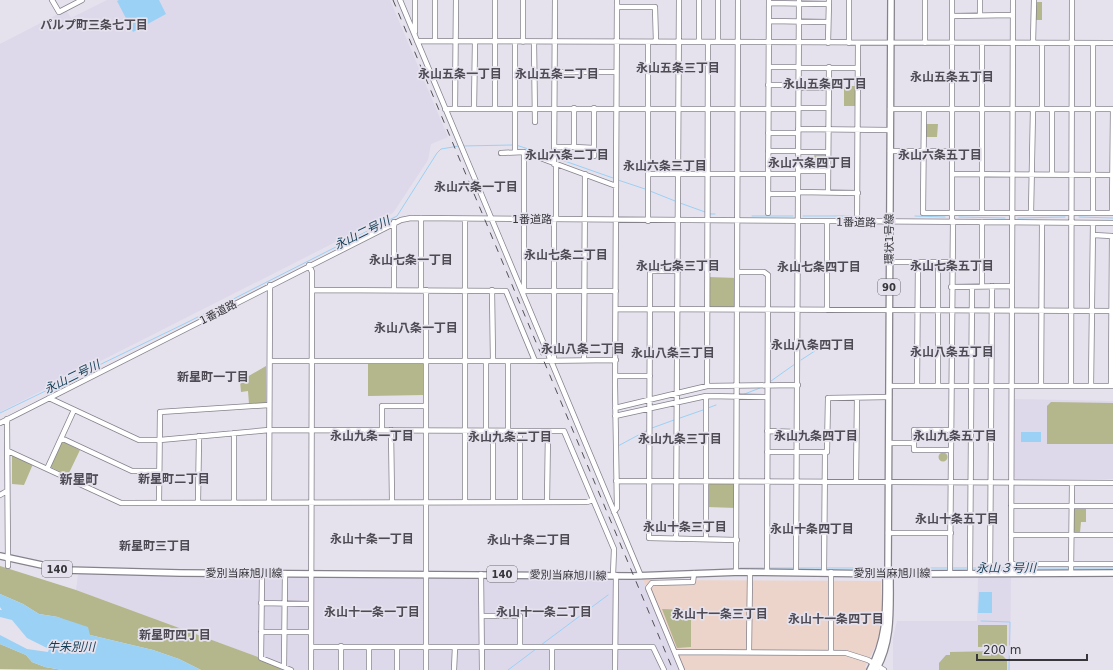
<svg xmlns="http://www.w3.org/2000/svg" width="1113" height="670" font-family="'DejaVu Sans','Noto Sans JP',sans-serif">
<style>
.commercial{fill:#ecd4ca}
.built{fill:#ded8eb}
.green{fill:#b4b68c}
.water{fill:#9bd1f5}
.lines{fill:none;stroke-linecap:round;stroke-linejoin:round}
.stream{stroke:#9bd1f5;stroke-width:1}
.minor-casing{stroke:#85828c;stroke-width:6}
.major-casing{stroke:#85828c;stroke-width:8}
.minor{stroke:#fff;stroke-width:4.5}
.major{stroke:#fff;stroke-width:5.5}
.rail{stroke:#525157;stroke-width:1;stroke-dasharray:7 7;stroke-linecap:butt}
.labels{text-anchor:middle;stroke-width:3.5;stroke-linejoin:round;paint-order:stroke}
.shield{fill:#e5e2ed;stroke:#6b6a70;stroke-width:1}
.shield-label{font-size:10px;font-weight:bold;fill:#37363b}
.street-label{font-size:11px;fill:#37363b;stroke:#e5e2ed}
.neighbourhood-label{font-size:12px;font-weight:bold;fill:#4e4b55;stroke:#e5e2ed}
.water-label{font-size:12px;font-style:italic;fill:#133e57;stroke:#e5e2ed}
.quarter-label{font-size:13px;font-weight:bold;fill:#4e4b55;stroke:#e5e2ed}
</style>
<rect width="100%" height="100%" fill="#e5e2ed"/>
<!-- commercial -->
<path class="commercial" d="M643,580L881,581L882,624L879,639L865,667L869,670H680Z"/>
<!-- built -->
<path class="built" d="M107,0H390L448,137L431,144L428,160L393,213L0,412V44L66,10L71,18Z
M1015,399L1113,401V479H1016L1014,477Z
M78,574L643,580L680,670H285L258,657L76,590Z
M978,576L1011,577L1010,670H893V638L897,621H977Z"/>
<!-- green -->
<path class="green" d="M1036,2H1042V20H1036Z
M844,86H858V106H844Z
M925,124H938L937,137H925Z
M814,152H828V171H815Z
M708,277L737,278V310H707Z
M368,364H424L425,395L368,396Z
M266,366V403L249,404L248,391L241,392L240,381Z
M1051,402L1113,403V444H1047V406Z
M62,441L80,450L68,475L50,467Z
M938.5 457a4.5 4.5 0 1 1 9 0a4.5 4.5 0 1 1-9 0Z
M12,454L33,464L24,485L12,484Z
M707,481H737V508L707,507Z
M1074,508H1086V522H1081L1080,533H1074Z
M0,566L76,590L258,657L285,670H201L179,659L153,650L90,635L58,617L39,614L23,604L0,594Z
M662,609L691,610V647L677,648Z
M978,625H1007V646L978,647Z
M0,644L26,655L32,662L45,667L62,670L0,669Z
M998,651L1007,660V670H939V663L946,655H950V652Z"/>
<!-- water -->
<path class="water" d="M119,0H159L166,14L133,32L117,1Z
M1021,432H1041V442H1021Z
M979,592H992V613H978Z
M0,594L23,604L39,614L58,617L88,627L90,635L153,650L179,659L201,670H62L45,667L32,662L26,655L0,644V635L27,649L48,652L49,649L27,638L12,620L0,617V610H2L0,607Z"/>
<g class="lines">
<!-- stream -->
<path class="stream" d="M516,145L553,157
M462,146L513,145
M556,158L613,178
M618,180L645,189
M650,191L675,201
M680,203L705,212
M710,214H715
M752,216H793
M803,216H853
M915,216L945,217
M959,217L1005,218
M1079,217L1113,218
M1018,218L1065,217
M801,360L824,345
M771,381L795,364
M742,395L760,388
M708,408L716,405
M0,413L186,323L397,216L437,153L441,149L459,146
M680,418L703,410
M652,428L674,420
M618,446L646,431
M740,568H766
M769,568H794
M797,568H822
M825,568H877
M899,568H948
M952,568H968
M972,568H988
M992,568H1008
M1014,568H1068
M1074,568H1113
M981,621L1010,622L1009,670
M541,645L608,595
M508,670L536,649"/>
<!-- minor casing -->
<g class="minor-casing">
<path id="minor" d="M52,0L59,12L82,0
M400,0L641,576
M495,0V108
M523,0V42
M849,0V43
M769,3L829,4
M617,7H655L656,42
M980,15V0
M952,16L1012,15
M769,21L828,22
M415,32V0
M417,41L1113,43
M435,41V0
M534,42L535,122
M699,42V0
M718,42V0
M828,43L829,0
M925,43V0
M1033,43L1034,0
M1042,43V109
M1093,43V213
M769,67H798
M798,68H858
M554,72H616
M768,85H798
M798,88H829
M455,108L456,0
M474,108L475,42
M574,108V147L594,148
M594,108V156
M798,108H828
M445,109H798
M890,109H1113
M924,109L923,213H1113
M798,129L890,130
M768,133H798
M554,147H574
M768,151H798
M890,151H952
M515,152V42
M524,152V290
M798,152H828
M501,153L524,152L616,186
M554,164L555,0
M556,165V219
M798,171H828
M648,174H798
M952,174L1113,175
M1052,174V109
M798,192L858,193
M828,192L829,67
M768,194H798
M768,213L769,0
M982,213V43
M1031,213L1033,109
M1112,213L1113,109
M648,221V42
M827,221V310
M952,221V0
M394,222V290
M857,222L858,43
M982,222V286
M1093,235L1112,236L1111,386
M889,262H952
M938,262V386
M309,265L312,272V290L311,670
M678,271H650L649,538L737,540
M737,272H764L768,275L767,572
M951,287L1012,286
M421,290V218
M492,290L493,361
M523,291H616
M616,309L1113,311
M554,360V219
M584,360L585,174
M270,361H535L506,291L312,290
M486,361V431
M508,361V431
M535,361L616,360
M615,376H650
M707,386L708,42
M889,386H1113
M917,386L918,262
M1041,386L1042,223
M1071,386L1072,0
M1091,386L1093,223
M49,398L139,440H160L269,430L564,431L614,549L613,575
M615,408L707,386L798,385
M615,416L706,396L767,397
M7,419L8,566
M0,423L401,220L411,218C645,218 879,223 1113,223
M382,430V406H426
M391,430L392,501
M951,430H914V450H951
M767,431L798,432
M61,438L132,471H159
M889,443H914
M8,451L121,503L587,502L593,500
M767,452H827L828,398L889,397
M47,469L74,410
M616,481L1113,483
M856,481L857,398
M0,495L7,491
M269,501L270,285
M465,501V219
M493,501V431
M159,502L160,412L269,405
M234,502V433
M520,502V431
M547,502L548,431
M198,503L199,436
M1011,506H1113
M614,512L617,508L615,385L617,0
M888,533H951
M1011,535H1113
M676,539L679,0
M706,539V396
M1011,564H1113
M736,572L738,0
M796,572L799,0
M262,573L261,658L291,670
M824,573L825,452
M950,573L953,221
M970,573L972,287
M990,573L992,286
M1011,573L1013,0
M1071,573L1072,483
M481,574L482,670
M261,603L311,604
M482,616H520V647
M261,632H311
M341,646V670
M311,647H653L664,670
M552,647V670
M675,652L846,653L868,660L884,670
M749,652L750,572
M831,652V572
M284,667L285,573
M369,670V647
M397,670V647
M426,670V290
M454,670L455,647
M615,670L616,575
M682,670L648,588L652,583L693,582L694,573"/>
</g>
<!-- major casing -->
<g class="major-casing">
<path id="major" d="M0,556L65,570L180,573L633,576L741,572L888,574L1113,573
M870,670C887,639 886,613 886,579L888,574L891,0
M876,670C892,642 890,611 890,579L888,574"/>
</g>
<!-- minor -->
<use href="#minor" class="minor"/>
<!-- major -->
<use href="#major" class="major"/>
<!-- rail -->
<path class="rail" d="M393,0L673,670"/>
</g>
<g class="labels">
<!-- shield labels -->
<g class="shield">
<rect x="878" y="279" width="22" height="16" rx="3"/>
<rect x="42" y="561" width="30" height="16" rx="3"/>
<rect x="487" y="566" width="30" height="16" rx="3"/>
</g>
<g class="shield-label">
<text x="889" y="291">90</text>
<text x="57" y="573">140</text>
<text x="502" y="578">140</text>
</g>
<!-- street labels -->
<g class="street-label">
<text x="532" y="223">1番道路</text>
<text transform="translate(856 222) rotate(1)" y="4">1番道路</text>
<text transform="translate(889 239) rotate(-90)" y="4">環状1号線</text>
<text transform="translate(218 312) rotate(-27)" y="4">1番道路</text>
<text x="244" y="577">愛別当麻旭川線</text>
<text x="892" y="577">愛別当麻旭川線</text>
<text transform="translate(568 575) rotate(1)" y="4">愛別当麻旭川線</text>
</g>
<!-- neighbourhood labels -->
<g class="neighbourhood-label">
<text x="94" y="29">パルプ町三条七丁目</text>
<text x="678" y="72">永山五条三丁目</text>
<text x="460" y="78">永山五条一丁目</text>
<text x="557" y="78">永山五条二丁目</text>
<text x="952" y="81">永山五条五丁目</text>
<text x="825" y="88">永山五条四丁目</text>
<text x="567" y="159">永山六条二丁目</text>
<text x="940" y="159">永山六条五丁目</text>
<text x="810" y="167">永山六条四丁目</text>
<text x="665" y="170">永山六条三丁目</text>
<text x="476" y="191">永山六条一丁目</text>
<text x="566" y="259">永山七条二丁目</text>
<text x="411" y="264">永山七条一丁目</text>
<text x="678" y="270">永山七条三丁目</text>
<text x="952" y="270">永山七条五丁目</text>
<text x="819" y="271">永山七条四丁目</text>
<text x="416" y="332">永山八条一丁目</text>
<text x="813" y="349">永山八条四丁目</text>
<text x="583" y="353">永山八条二丁目</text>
<text x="952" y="356">永山八条五丁目</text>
<text x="673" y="357">永山八条三丁目</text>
<text x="213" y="381">新星町一丁目</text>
<text x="372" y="440">永山九条一丁目</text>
<text x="816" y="440">永山九条四丁目</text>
<text x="955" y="440">永山九条五丁目</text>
<text x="510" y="441">永山九条二丁目</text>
<text x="680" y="443">永山九条三丁目</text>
<text x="174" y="483">新星町二丁目</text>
<text x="957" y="523">永山十条五丁目</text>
<text x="685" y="531">永山十条三丁目</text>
<text x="812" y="533">永山十条四丁目</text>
<text x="372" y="543">永山十条一丁目</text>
<text x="529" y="544">永山十条二丁目</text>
<text x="155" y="550">新星町三丁目</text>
<text x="372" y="616">永山十一条一丁目</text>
<text x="544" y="616">永山十一条二丁目</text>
<text x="720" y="618">永山十一条三丁目</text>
<text x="836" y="623">永山十一条四丁目</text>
<text x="175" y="639">新星町四丁目</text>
</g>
<!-- water labels -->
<g class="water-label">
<text transform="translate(362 233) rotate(-26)" y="4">永山二号川</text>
<text transform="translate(72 377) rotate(-26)" y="4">永山二号川</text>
<text x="1006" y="572">永山３号川</text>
<text x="71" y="651">牛朱別川</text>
</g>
<!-- quarter labels -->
<g class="quarter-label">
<text x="79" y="484">新星町</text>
</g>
</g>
<!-- scale -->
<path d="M977 654v6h110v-6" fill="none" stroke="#37363b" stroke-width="2"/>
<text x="983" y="654" font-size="12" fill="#37363b" stroke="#e5e2ed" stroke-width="3" paint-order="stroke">200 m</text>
</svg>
